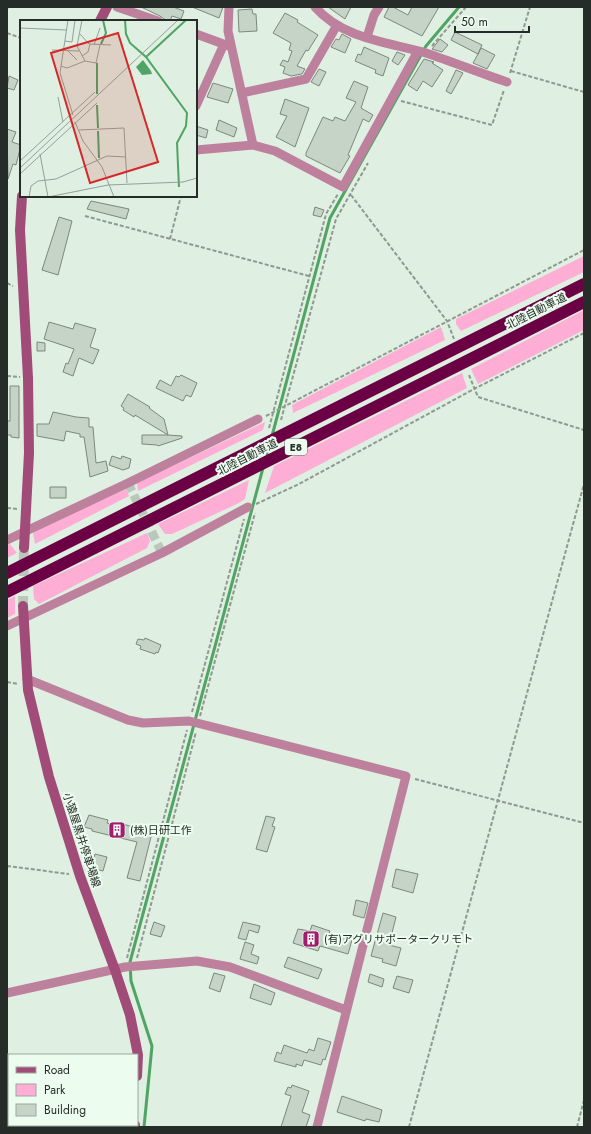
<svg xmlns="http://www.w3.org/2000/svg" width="591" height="1134" font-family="Jost,'Noto Sans JP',sans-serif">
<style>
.green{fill:#feadd4}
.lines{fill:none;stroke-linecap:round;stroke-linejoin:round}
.stream{stroke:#50a464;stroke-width:3}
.building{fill:#c5d4c7;stroke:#7b897d}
.minor-tunnel{stroke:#bac8bc;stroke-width:9;stroke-dasharray:9 4.5;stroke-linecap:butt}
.secondary-tunnel{stroke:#bac8bc;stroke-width:10;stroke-dasharray:10 5;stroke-linecap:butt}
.path{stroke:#8e9a90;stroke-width:2;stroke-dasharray:4 2;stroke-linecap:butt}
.minor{stroke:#bd819d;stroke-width:9}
.secondary{stroke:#a14b79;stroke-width:10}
.motorway{stroke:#6b0045;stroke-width:12}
.labels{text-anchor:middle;stroke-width:4;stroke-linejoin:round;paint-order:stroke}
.shield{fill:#ecfcef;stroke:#616a63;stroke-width:1}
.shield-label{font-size:10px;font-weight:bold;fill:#262c27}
.street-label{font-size:11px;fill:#262c27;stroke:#ecfcef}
.poi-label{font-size:11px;fill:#262c27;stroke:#ecfcef;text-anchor:start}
.inset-river{fill:none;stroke:#50a464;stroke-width:2}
.inset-road{fill:none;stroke:#95a197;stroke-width:1}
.view{fill:#d62828;fill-opacity:0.15;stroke:#d62828;stroke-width:2}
.inset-edge{fill:none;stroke:#262c27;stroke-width:2}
</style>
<rect width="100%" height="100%" fill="#dfefe1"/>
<!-- green -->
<path class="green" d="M584,256V272L461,331L456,324V319Z
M584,310V330L478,384L471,369Z
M441,327L445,340L293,413L292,405Z
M462,373L467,388L265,493L274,466Z
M265,422L263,430L138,491L137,483Z
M249,480L245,499L239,503L172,534H165L158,524Z
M126,489L129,496L35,544L33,533L37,529Z
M147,533L150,541L147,548L39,604L34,599L33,586Z
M10,544L17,553L7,558V545Z
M15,596V614L7,618V600Z"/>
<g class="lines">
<!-- stream -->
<path class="stream" d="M272,436L330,218L426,46L459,7
M266,457L269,445
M144,1127L152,1046L131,981L130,962L263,468"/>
</g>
<!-- building -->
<path class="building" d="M141,7H173L184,11L181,19L172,16L170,21H167L160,16Z
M192,7H223L219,18Z
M328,7H351L345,19Z
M389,7H393L408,15L412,7H439L422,36L384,17Z
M252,9L253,14H256L257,31L239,32L238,10Z
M285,13L298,20L297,22L318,35L311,46L308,51L306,50L297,66L305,69L302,74L291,76L283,73L285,67L280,65L283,60L288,62L292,51L289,50L291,43L273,33Z
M455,32L482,45L478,54L481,48L495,55L487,69L473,63L478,54L451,40Z
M342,34L351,39L345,53L331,47L336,39L339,40Z
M440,39L448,45L442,52L432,49Z
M364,47L389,58L383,76L375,73L376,70L355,61L358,54L361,55Z
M397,52L405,55L398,65L392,61Z
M424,59L434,62L432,63L443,70L432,87L423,81L417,91L408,85Z
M319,69L326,72L319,86L311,82Z
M456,70L463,73L451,94L446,91Z
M9,76L18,80L14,90L7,88Z
M354,81L368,87L361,108L373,115L369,122L363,119L348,155L350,156L340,173L306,156V153L323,117L333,121L335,117L345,121L356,102L346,98Z
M213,83L233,89L228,103L207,97Z
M285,99L309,108L295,147L276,137L287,116L280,114Z
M219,120L237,128L234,137L216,130Z
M196,126L208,130L206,138L196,135Z
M7,129L16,132L12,142L21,145L16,165L13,164L8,179Z
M91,201L129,209L126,219L87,209Z
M315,207L324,210L321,217L313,215Z
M59,217L72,221L58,275L42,270Z
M49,322L73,329L75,323L96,329L90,347L99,350L93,364L79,358L73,376L63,372L66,363L68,364L74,349L44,339Z
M37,342L45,343V351H37Z
M181,375L197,383L191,397L186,395L183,401L156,388L160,380L171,386L176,376L179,377Z
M10,386H19V438L11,437V435H7V421H10Z
M128,394L150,407L149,408L164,419L168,435L182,436V438L158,446L157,445L142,444V435H168L135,415L134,417L123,410L124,408L121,406Z
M53,412L76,417L89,418V427H93L96,463L106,461L108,471L90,477L84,437H80V434L66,431L64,441L37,436V424H49Z
M112,456L121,459L122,456L131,459L129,468L123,470L109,465Z
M50,487H66V498H50Z
M145,638L161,645L158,653L156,652L155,654L140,649L141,646L136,644L138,639L144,640Z
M89,815L108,820L107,823L123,827V824L152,833L140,881L127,878L137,842L92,831V829L84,827Z
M266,816L275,818L272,826L275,827L267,852L256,849Z
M95,854L107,857L103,871L91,868Z
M396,869L418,874L413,893L392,887Z
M356,900L368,903L364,918L353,915Z
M383,913L396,917L389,945L401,948L396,966L382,962L383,959L371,956Z
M154,922L165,926L161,937L150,934Z
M243,922L260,926L258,933L249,930L246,940L238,938Z
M312,925L330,931L329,934L352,940L348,954L320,946L318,951L293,943L298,929L310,931Z
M245,942L254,945L251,954L259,957L257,964L240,959Z
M288,957L322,969L318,979L284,967Z
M214,973L225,976L220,992L209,988Z
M370,974L384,979L382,987L368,982Z
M397,976L413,980L409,993L393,988Z
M254,984L275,993L271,1005L250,998Z
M318,1038L331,1042L325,1060L323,1059L321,1065L304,1060L302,1066L296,1064V1067L274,1061L277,1052L281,1054L284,1045L307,1053L309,1049L314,1051Z
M292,1085L309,1091L302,1112L310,1115L306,1127H281L291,1096L285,1094L288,1087L291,1088Z
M342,1096L382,1110L379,1122L366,1119L365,1121L337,1112Z"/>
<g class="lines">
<!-- minor-tunnel -->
<path class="minor-tunnel" d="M128,483L162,553"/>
<!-- secondary-tunnel -->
<path class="secondary-tunnel" d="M23,606L24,548"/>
<!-- path -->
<path class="path" d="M7,9L8,7
M7,33L21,38
M432,46L466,7
M511,71L584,92
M510,73L530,7
M401,101L492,125L504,90
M351,195L447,321L454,339
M85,216L309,276
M170,239L181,196
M7,283L13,286
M469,375L478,397L584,430
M7,376L20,377
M266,416L584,250
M281,420L336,219L368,163
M269,428L326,214L338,194
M256,504L299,484L474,389L584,333
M7,508L18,509
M7,682L18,684
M192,712L244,519
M200,716L255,513
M415,779L584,823
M7,866L69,874
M127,958L187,730
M137,958L196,732
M409,1127L584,484
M577,1127L584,1100"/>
<!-- minor -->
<path class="minor" d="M117,7L158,21
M229,7L228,31L253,145
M315,7C343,39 388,42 426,53C453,62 480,73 507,82
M196,34L229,46
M367,37L374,15L379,7
M242,93L306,79L337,25
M196,106L224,44
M196,150L253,145L275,151L343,187L418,51
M7,540L128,483L258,419
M7,626L162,553L248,507
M27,679L128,720L143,723L189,721L406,776L317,1127
M7,993L125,967L197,961L230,967L346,1010"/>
<!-- secondary -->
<path class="secondary" d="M100,21L107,7
M22,196L20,230L28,378L29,453L24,548
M23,606L28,690L49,777L80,876L115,970L130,1015L138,1055L137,1076
M135,1127V1125"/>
<!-- motorway -->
<path class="motorway" d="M7,573L584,284
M7,592L584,302"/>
</g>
<!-- icons -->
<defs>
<g id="building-square" transform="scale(0.9)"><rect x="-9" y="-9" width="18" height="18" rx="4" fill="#a01d6d" stroke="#ecfcef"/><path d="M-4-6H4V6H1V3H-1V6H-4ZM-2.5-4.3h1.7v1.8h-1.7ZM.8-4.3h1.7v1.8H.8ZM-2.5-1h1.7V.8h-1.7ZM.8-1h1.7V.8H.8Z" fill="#fff"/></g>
</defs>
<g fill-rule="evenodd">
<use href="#building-square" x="117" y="830"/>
<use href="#building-square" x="311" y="939"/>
</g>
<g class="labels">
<!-- shield labels -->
<rect class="shield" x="285" y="439" width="22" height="16" rx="3"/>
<g class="shield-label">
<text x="296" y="451">E8</text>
</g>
<!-- street labels -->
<g class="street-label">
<text transform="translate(536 311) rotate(-27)" y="4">北陸自動車道</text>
<text transform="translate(247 457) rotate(-27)" y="4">北陸自動車道</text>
<text transform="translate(82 840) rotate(72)" y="4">小猿屋黒井停車場線</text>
</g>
<!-- poi labels -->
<g class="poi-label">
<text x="130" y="834">(株)日研工作</text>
<text x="324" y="943">(有)アグリサポータークリモト</text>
</g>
</g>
<!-- overview -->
<g transform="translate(20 20)">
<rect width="177" height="177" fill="#dfefe1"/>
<path d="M123,40L131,51L132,54L122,55L116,47Z" fill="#50a464"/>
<path class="inset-river" d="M105,0L106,14L110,23L126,37L167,93L166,106L157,123L159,167M81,24L86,13L83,0M126,37L166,0M77,43V74M77,85L78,108M78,111L79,138"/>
<path class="inset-road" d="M48,0L40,53L53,95M62,0L57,26L65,41M0,8L46,10M60,14L69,24L91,25M45,21L52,22L55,0M74,25L80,8M32,30L59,31M47,30L57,40M62,36L68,32L70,24M41,46L47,48L65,41L76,43L80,25M38,77L43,102M55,102L63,121L82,147L94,177M59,110L104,108L107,163M20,134L28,177M0,141L75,72M0,148L158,0M0,154L77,83M9,177L11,166L18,161L36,159L87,136L106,137M28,177L88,165L163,162L177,158"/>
<path class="view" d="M98,13L138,142L70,163L31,33Z"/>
<rect width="177" height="177" class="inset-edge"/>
</g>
<!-- border -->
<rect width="591" height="1134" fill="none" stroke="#262c27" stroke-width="16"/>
<!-- legend -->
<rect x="8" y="1054" width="130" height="72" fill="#ecfcef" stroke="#9da99f"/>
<rect x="16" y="1067" width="20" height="6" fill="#a14b79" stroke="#9da99f"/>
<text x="44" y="1074" font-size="12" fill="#262c27">Road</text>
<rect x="16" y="1084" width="20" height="12" fill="#feadd4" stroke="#9da99f"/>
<text x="44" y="1094" font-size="12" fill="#262c27">Park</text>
<rect x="16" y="1104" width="20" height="12" fill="#c5d4c7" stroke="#9da99f"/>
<text x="44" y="1114" font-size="12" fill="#262c27">Building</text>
<!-- scale -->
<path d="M455 26v6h74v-6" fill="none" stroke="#262c27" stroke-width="2"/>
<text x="461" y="26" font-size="12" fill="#262c27" stroke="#ecfcef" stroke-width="3" paint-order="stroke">50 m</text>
</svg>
